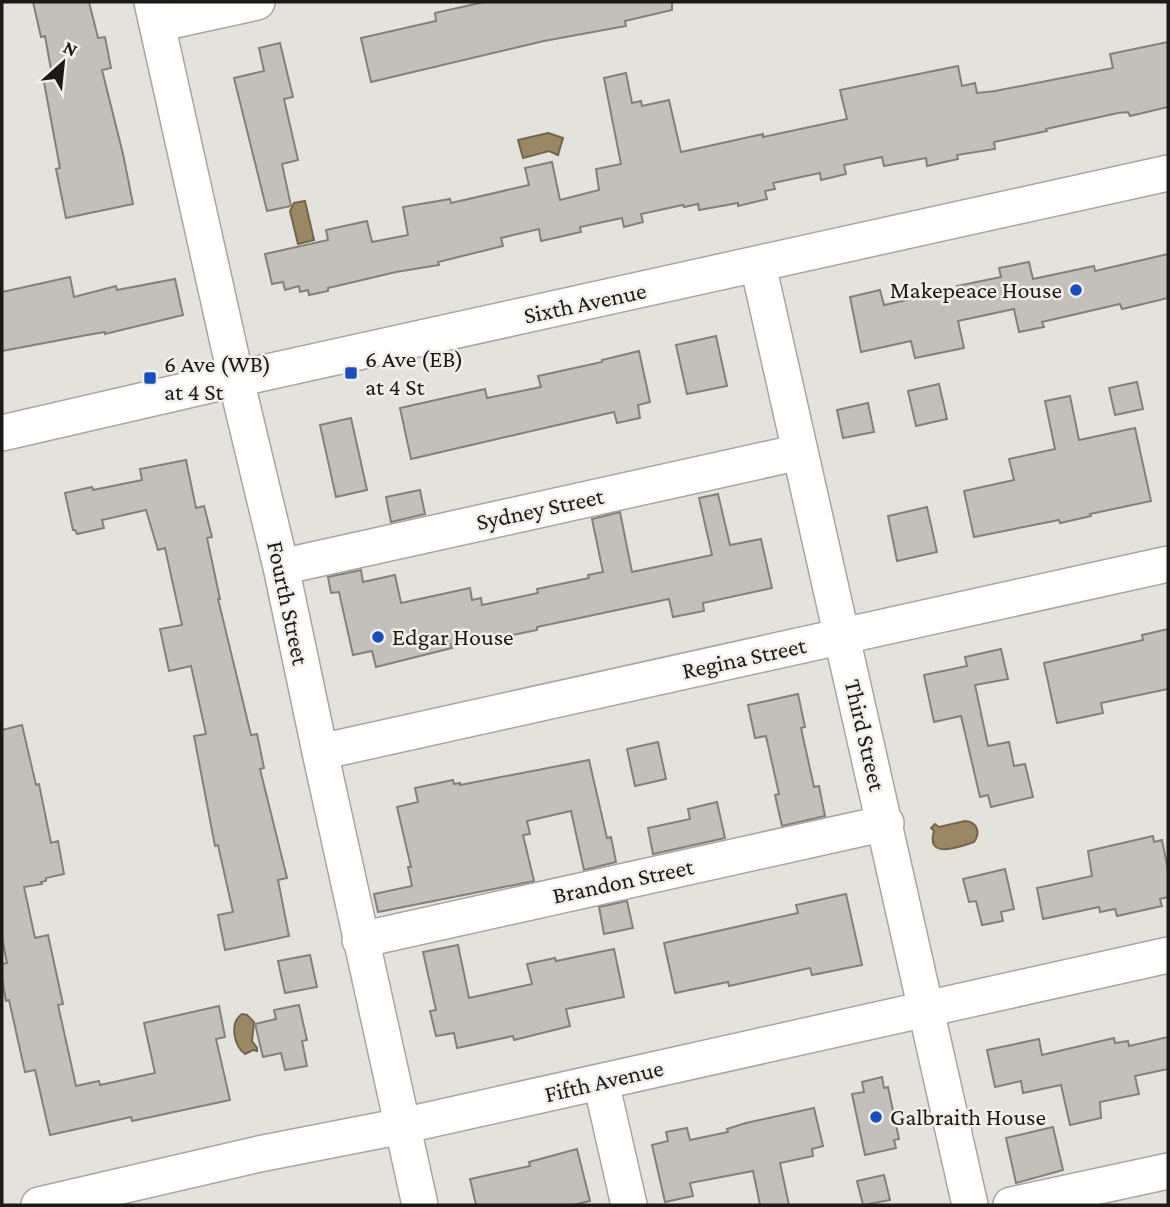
<svg xmlns="http://www.w3.org/2000/svg" width="1170" height="1207" font-family="'Crimson Pro',serif">
<style>
.water{fill:#9a8764;stroke:#74664e;stroke-width:2}
.building{fill:#c3c0bc;stroke:#84817d;stroke-width:2}
.lines{fill:none;stroke-linecap:round;stroke-linejoin:round}
.minor-casing{stroke:#a9a6a2;stroke-width:38}
.minor{stroke:#fff;stroke-width:35}
.poi-dot{fill:#1a4ebb;stroke:#f2efea;stroke-width:2.5}
.labels{text-anchor:middle;stroke-width:5;stroke-linejoin:round;paint-order:stroke}
.poi-label{font-size:24px;fill:#1b1a19;stroke:#f2efea;text-anchor:start}
.street-label{font-size:24px;fill:#1b1a19;stroke:#f2efea}
</style>
<rect width="100%" height="100%" fill="#e4e2dd"/>
<!-- water -->
<path class="water" d="M548,133L563,138L558,155L549,151L523,158L518,140Z
M305,201L314,240L298,244L290,211L294,203Z
M965,821C977,822 981,832 974,842C960,847 925,860 934,831L931,828L935,824L939,827Z
M242,1014L247,1015L254,1022L252,1041L257,1048V1051L253,1050L245,1054C234,1046 229,1023 242,1014Z"/>
<!-- building -->
<path class="building" d="M33,2H89L98,38L105,37L111,68L102,70L123,154L133,204L66,218L56,169L60,168L43,77L52,75L45,36L41,37Z
M484,2H672V10L625,21L626,26L544,41L371,82L361,38L436,21L435,13Z
M1168,42V107L1130,116L1128,112L1118,113L1046,129L1047,131L994,142L995,149L957,155L958,159L927,166L926,158L884,166L882,157L844,165L846,174L821,180L820,173L773,183L775,189L765,191L767,199L738,206V203L699,210L698,204L684,207L683,205L641,214L643,222L624,227L622,218L580,227L581,232L541,241L539,229L501,238L503,246L438,262L439,265L396,272L328,288V291L309,295L308,290L300,292L299,286L285,290L283,282L272,284L265,254L328,240L326,230L367,221L372,242L408,235L403,207L450,199L451,203L529,185L525,168L552,162L560,200L599,190L596,169L621,164L604,78L626,73L632,103L641,101L642,106L669,100L681,152L763,134V137L847,119L840,90L958,66L962,86L975,83L977,93L995,91L1113,68L1110,54Z
M280,43L293,97L284,99L298,160L282,164L291,206L267,211L234,78L264,71L259,48Z
M1168,254V298L1122,309L1120,304L1042,322L1044,327L1019,332L1014,309L958,321L964,348L915,358L911,341L861,352L850,297L880,290L884,305L958,289L957,286L1001,277L999,268L1029,262L1033,279L1094,266L1095,271Z
M70,277L74,297L116,286L117,290L175,279L183,315L105,334V332L87,335L2,351V292Z
M716,336L727,386L687,394L676,345Z
M639,351L650,402L638,405L640,418L617,423L614,412L411,459L400,408L485,389L487,398L541,387L538,376L602,362V360Z
M1137,382L1143,409L1115,415L1109,388Z
M939,384L947,419L916,426L908,391Z
M1070,396L1079,440L1135,428L1151,501L1090,514L1091,516L1060,523L1059,520L974,537L964,491L1014,480L1009,459L1055,449L1045,401Z
M868,403L874,432L843,438L837,410Z
M351,418L367,490L336,497L320,425Z
M186,460L196,508L204,506L212,537L207,538L220,599H218L251,735L257,734L264,768L260,769L287,878L278,880L289,936L225,950L218,915L233,912L218,845L215,846L194,736L206,734L191,666L169,671L160,629L182,625L165,548L158,550L146,510L102,520L104,528L77,534L75,530H73L65,493L92,487L93,490L142,480L140,469Z
M420,490L425,514L391,522L386,497Z
M718,494L730,545L761,539L772,588L703,603L704,611L673,617L669,599L537,627V630L498,638L497,634L451,644L452,648L376,667L372,651L353,655L339,592L331,593L328,577L361,570L363,582L395,575L401,603L470,588L472,600L481,598L482,605L538,593L537,589L589,578L588,575L603,572L592,519L620,512L632,572L712,555L699,498Z
M927,507L937,552L897,561L888,516Z
M1168,629V689L1101,703L1103,713L1057,723L1044,663L1143,640L1142,635Z
M1001,649L1008,679L975,685L988,746L1009,742L1014,766L1025,764L1033,797L991,807L988,795L980,797L961,716L934,722L924,675L967,666L965,657Z
M798,694L805,727L801,728L814,787L819,786L825,816L782,826L775,795L779,794L766,736L755,738L748,705Z
M22,725L36,785L39,784L51,843L58,841L64,874L46,878V881L41,882L42,884L24,887L35,938L48,935L63,1004L58,1005L76,1086L99,1081L100,1085L155,1073L144,1023L219,1006L225,1037L216,1039L230,1100L132,1121L131,1117L50,1135L35,1070L25,1072L9,1000L6,1001L2,979V964L7,963L2,938V730Z
M658,742L666,779L635,786L627,749Z
M589,760L607,838L611,837L616,862L584,870L571,811L527,821L530,834L523,835L534,881L378,912L374,894L412,886L408,867H411L397,807L418,802L415,788L453,780L454,784L460,783V785Z
M717,802L725,838L653,854L648,828L690,819L688,809Z
M1153,836L1154,842L1162,840L1168,870V897L1160,899L1162,906L1117,916L1115,909L1100,912L1099,907L1043,919L1037,888L1092,876L1088,851Z
M1005,869L1014,909L1001,912L1003,921L982,925L976,901L969,902L963,879Z
M846,894L862,965L812,975L810,968L729,986L728,982L675,993L664,943L798,913L796,905Z
M627,901L633,928L604,934L599,907Z
M458,945L469,998L532,984L527,964L555,958L556,961L614,949L624,997L566,1009L570,1026L514,1040L513,1036L457,1048L454,1033L436,1036L430,1011L436,1010L423,952Z
M310,955L317,987L285,993L278,961Z
M299,1005L307,1040L302,1041L307,1066L285,1070L281,1053L263,1057L255,1024L276,1019L274,1010Z
M1168,1037V1069L1135,1076L1139,1094L1100,1102L1101,1118L1070,1125L1061,1085L1023,1093L1021,1081L995,1087L987,1050L1039,1039L1042,1055L1114,1038L1115,1043L1128,1041L1129,1046Z
M882,1077L884,1088L888,1087L899,1139L894,1140L896,1148L865,1155L852,1094L864,1092L862,1082Z
M814,1108L823,1146L812,1149L813,1156L780,1163L789,1205H760L753,1171L690,1183L693,1196L665,1202L652,1145L668,1141L666,1132L687,1128L690,1140L728,1132L727,1129L746,1123Z
M1053,1127L1063,1170L1016,1183L1006,1138Z
M577,1149L590,1201L573,1205H476L470,1179L530,1166L529,1162Z
M884,1175L890,1200L863,1205L857,1181Z"/>
<g class="lines">
<!-- minor casing -->
<g class="minor-casing">
<path id="minor" d="M152,2L242,405L281,567L320,752L420,1205
M157,24L257,2
M758,265L970,1205
M2,433L236,379L1168,173
M281,567L800,452
M320,752L1168,564
M360,940L886,823
M601,1082L629,1205
M39,1205L259,1154L402,1126L1168,955
M1011,1205L1168,1171"/>
</g>
<!-- minor -->
<use href="#minor" class="minor"/>
</g>
<!-- markers -->
<g class="poi-dot">
<circle cx="1076" cy="290" r="7"/>
<rect x="344" y="366" width="14" height="14" rx="3.5"/>
<rect x="143" y="371" width="14" height="14" rx="3.5"/>
<circle cx="378" cy="637" r="7"/>
<circle cx="876" cy="1117" r="7"/>
</g>
<g class="labels">
<!-- poi labels -->
<g class="poi-label">
<text x="1062" y="298" text-anchor="end">Makepeace House</text>
<text x="365" y="367">6 Ave (EB)<tspan x="365" dy="28">at 4 St</tspan></text>
<text x="164" y="372">6 Ave (WB)<tspan x="164" dy="28">at 4 St</tspan></text>
<text x="392" y="645">Edgar House</text>
<text x="890" y="1125">Galbraith House</text>
</g>
<!-- street labels -->
<g class="street-label">
<text transform="translate(585 303) rotate(-12)" y="8">Sixth Avenue</text>
<text transform="translate(540 509) rotate(-12)" y="8">Sydney Street</text>
<text transform="translate(288 603) rotate(78)" y="8">Fourth Street</text>
<text transform="translate(744 658) rotate(-12)" y="8">Regina Street</text>
<text transform="translate(865 735) rotate(77)" y="8">Third Street</text>
<text transform="translate(623 881) rotate(-12)" y="8">Brandon Street</text>
<text transform="translate(604 1081) rotate(-13)" y="8">Fifth Avenue</text>
</g>
</g>
<!-- border -->
<rect width="1170" height="1207" fill="none" stroke="#1b1a19" stroke-width="7"/>
<!-- north arrow -->
<g transform="translate(63 63) rotate(27)" stroke="#f2efea" stroke-width="5" paint-order="stroke">
<path d="M0-5L12 26L0 18L-12 26Z" fill="#1b1a19"/>
<text y="-10" font-size="19" font-weight="bold" text-anchor="middle" fill="#1b1a19">N</text>
</g>
</svg>
